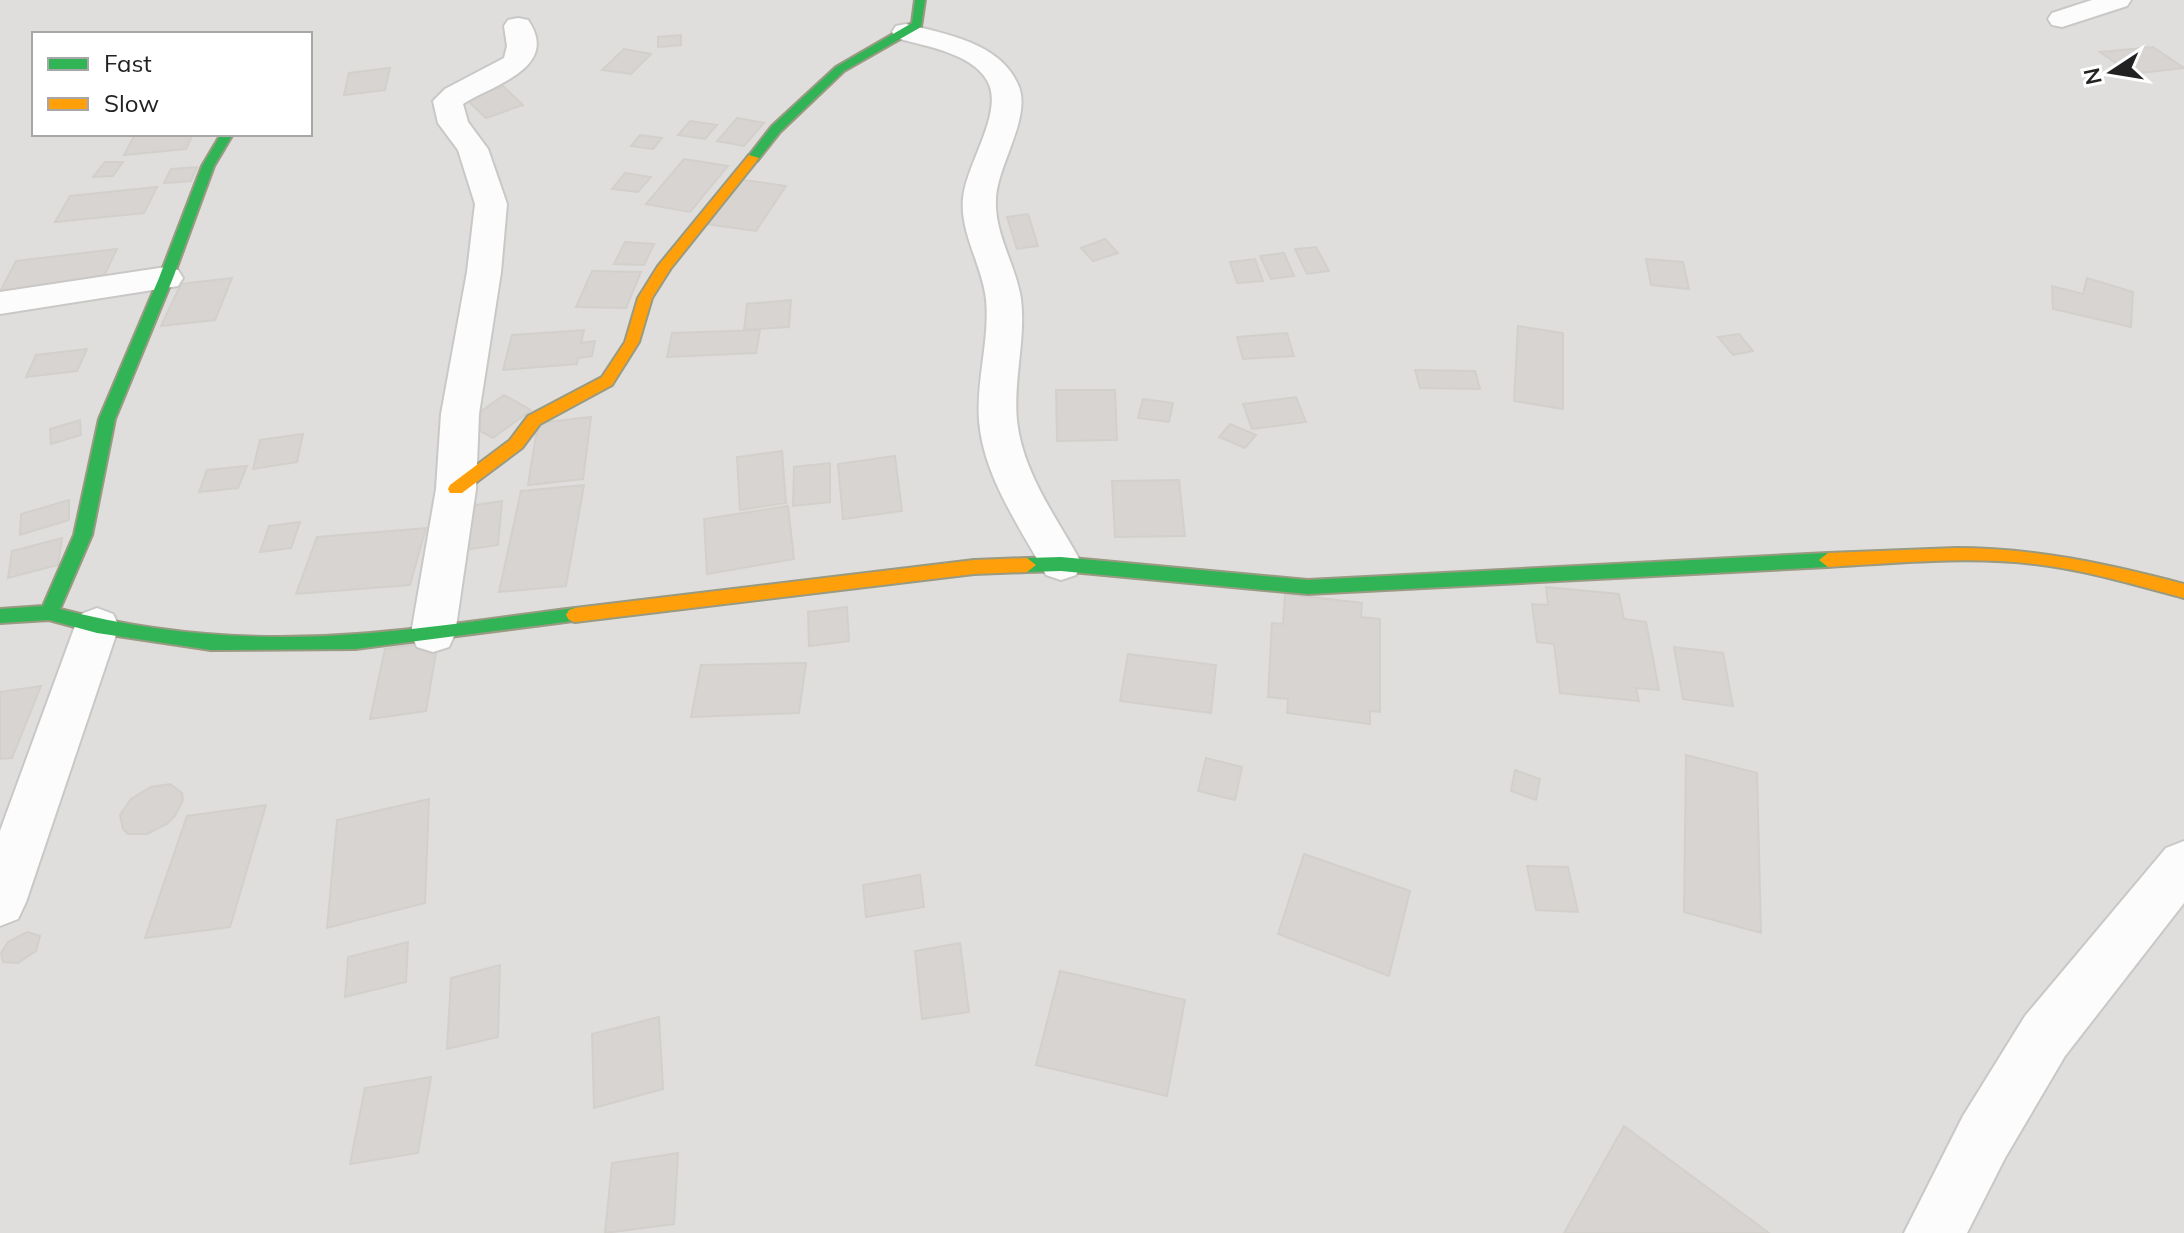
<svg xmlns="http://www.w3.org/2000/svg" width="2184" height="1233" font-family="Mulish,sans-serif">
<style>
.residential{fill:#dfdedc;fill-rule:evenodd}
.building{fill:#d7d4d2;stroke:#d3d0cc;stroke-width:2}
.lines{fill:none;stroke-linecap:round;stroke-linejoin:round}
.street-casing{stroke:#c9c8c7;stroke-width:4}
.fast-casing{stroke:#999a82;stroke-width:4}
.slow-casing{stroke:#999a82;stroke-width:4}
.street{fill:#fdfcfc;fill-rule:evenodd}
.fast{fill:#30b455;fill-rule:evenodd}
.slow{fill:#ff9f0a;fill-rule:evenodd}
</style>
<rect width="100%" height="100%" fill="#f0eeeb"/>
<!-- residential -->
<path class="residential" d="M0,0H2184V1233H0ZM34,34H310V134H34Z"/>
<!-- building -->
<path class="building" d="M681,35V45L658,47V37Z
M2153,47L2184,68L2131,74L2100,52Z
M624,49L651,54L631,74L602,70Z
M390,68L385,90L344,95L349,73Z
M503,86L523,105L486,118L466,99Z
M737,118L764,123L744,146L717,141Z
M690,121L717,125L705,139L678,135Z
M135,134H193L186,149L124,155Z
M640,135L662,138L653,149L631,146Z
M684,159L728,166L690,212L646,204Z
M105,162H123L113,176L93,177Z
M197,167L191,181L164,183L171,169Z
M625,173L651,177L638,192L612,189Z
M737,179L786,186L756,231L705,224Z
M157,187L144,213L55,222L70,196Z
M1028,214L1038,246L1017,249L1007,217Z
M1105,239L1118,253L1093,261L1081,248Z
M625,242L654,244L644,265L614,264Z
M1316,247L1329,271L1307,274L1295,249Z
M117,249L102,280L0,292L16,261Z
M1284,253L1294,276L1271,279L1260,256Z
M1255,259L1263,281L1237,283L1230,262Z
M1646,259L1683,262L1689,289L1651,285Z
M592,271L641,272L626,308L576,307Z
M232,278L215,320L161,326L181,284Z
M2087,278L2133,292L2131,327L2053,309L2052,286L2083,294Z
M791,300L789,327L744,330L747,304Z
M1518,326L1563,333V409L1514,401Z
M584,330L581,343L595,341L592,356L578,358L577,364L503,370L512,335Z
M760,330L756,353L667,357L672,333Z
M1287,333L1294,356L1243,359L1237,337Z
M1739,334L1753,351L1733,355L1718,337Z
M87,349L77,371L26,377L36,355Z
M1415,370L1475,371L1480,389L1420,388Z
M1056,390H1115L1117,440L1057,441Z
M504,395L531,410L493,438L465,423Z
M1296,397L1306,422L1252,429L1243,404Z
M1143,399L1173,403L1169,422L1138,418Z
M591,417L583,479L528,485L538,423Z
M80,420L81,435L51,444L50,429Z
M1230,424L1256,435L1245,448L1219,437Z
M303,434L297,462L253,469L260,440Z
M782,451L786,503L740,510L737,457Z
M895,456L902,511L843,519L838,464Z
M830,463V502L793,506L794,467Z
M247,466L238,488L199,492L207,470Z
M1179,480L1185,536L1115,537L1112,481Z
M584,485L566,586L499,592L521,491Z
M69,500V520L20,535L21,514Z
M502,501L498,545L451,552L456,508Z
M788,506L794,559L707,574L704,519Z
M300,522L291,548L260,552L269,526Z
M426,528L410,585L296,594L317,537Z
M62,538L58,565L8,578L12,551Z
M1546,587L1619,594L1624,619L1646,622L1659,690L1636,688L1639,701L1560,693L1554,644L1537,642L1532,604L1548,605Z
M1285,594L1362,603L1361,617L1380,619V712L1370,711V724L1287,713L1288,699L1268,697L1272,623L1283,624Z
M847,607L849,641L809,646L808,612Z
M438,641L426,711L370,719L385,649Z
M1674,647L1723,653L1733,706L1683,699Z
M1128,654L1216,665L1211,713L1120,701Z
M806,663L799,713L691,717L701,665Z
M41,686L12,758L0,759V692Z
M1686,755L1757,773L1761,933L1684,912Z
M1206,758L1242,767L1235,800L1198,791Z
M1515,770L1540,779L1536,800L1511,791Z
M170,784L182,793L183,800L175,816L167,824L147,834H128L123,829L120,815L131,799L151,787Z
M429,799L425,903L327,928L337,820Z
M266,805L230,927L145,938L187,816Z
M1304,854L1410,891L1389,976L1278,934Z
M1527,866L1568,867L1578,912L1536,910Z
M920,875L924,907L866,917L863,885Z
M27,932L40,936L36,951L18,963L3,962L1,953L8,942Z
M408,942L406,982L345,997L348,957Z
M960,943L969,1012L922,1019L915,951Z
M500,965L498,1037L447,1049L451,978Z
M1060,971L1185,1000L1167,1096L1036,1065Z
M659,1017L663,1089L594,1108L592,1034Z
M431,1077L418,1153L350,1164L365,1088Z
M1624,1126L1769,1233H1564Z
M678,1153L674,1224L605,1233L612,1163Z"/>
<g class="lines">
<!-- street casing -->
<g class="street-casing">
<path id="street" d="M2092,0H2131L2127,6L2062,27L2052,25L2048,19L2052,13Z
M518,18L528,20C561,68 492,85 463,104L468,122L488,149L507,204L501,272L479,414L476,489L455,634L449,647L433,652L417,647L411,634L436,489L441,414L467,272L475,204L458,150L438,123L433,101L445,89L504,58L507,46L504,26L508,20Z
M906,24C946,34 1002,43 1019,87C1031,118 997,166 996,199C994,234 1016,265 1021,299C1026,339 1013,380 1017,421C1023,474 1057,518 1082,564L1076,575L1061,580L1046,575C1020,527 983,476 979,420C976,380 990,340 986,299C982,265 960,233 963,199C966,165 1000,119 990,87C979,54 925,46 896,38L892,32L896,26Z
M166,267L178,270L183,278L178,286L0,314V292Z
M97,608L113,614L119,626L26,902L18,919L0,926V831L75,626L81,614Z
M2184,841V903L2065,1056L2005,1158L1967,1233H1904L1963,1116L2025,1016L2166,848Z"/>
</g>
<!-- fast casing -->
<g class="fast-casing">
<path id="fast" d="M915,0H925L921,27L844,71L780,132L757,161H749L747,158L772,126L836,67L912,23Z
M221,134H233L214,166L173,278L115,419L92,535L60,609C155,634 258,642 357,634C429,629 502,617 575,608L581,610L584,615L581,620L355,649L211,650L97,633L49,620L0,623V609L43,606L74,535L99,419L159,278L202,166Z
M1828,553L1837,560L1828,567L1308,594L1061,571L1027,572L1018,565L1027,558L1061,557L1308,580Z"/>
</g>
<!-- slow casing -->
<g class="slow-casing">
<path id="slow" d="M749,155L759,158L671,268L652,298L639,342L612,385L540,424L522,448L462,493H450L448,489L450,485L510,440L528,416L602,377L625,342L638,298L658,266Z
M1956,548C2035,548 2108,564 2184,584V598C2135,585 2086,570 2035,564C1967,556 1897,563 1828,567L1819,560L1828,553Z
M1027,558L1036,565L1027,572L974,574L575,622L569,620L566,615L569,610L575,608L974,560Z"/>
</g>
<!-- street -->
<use href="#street" class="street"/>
<!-- fast -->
<use href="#fast" class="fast"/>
<!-- slow -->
<use href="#slow" class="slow"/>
</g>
<!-- legend -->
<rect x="32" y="32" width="280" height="104" fill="#ffffff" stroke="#a7a7a7" stroke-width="2"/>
<rect x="48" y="58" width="40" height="12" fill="#30b455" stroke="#a7a7a7" stroke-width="2"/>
<text x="104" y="72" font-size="24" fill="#222222">Fast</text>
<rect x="48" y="98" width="40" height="12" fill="#ff9f0a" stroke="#a7a7a7" stroke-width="2"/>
<text x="104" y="112" font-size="24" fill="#222222">Slow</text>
<!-- north arrow -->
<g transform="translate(2112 72) rotate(258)" stroke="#ffffff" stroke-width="6" paint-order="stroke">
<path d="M0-6L14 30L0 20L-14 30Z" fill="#222222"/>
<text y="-12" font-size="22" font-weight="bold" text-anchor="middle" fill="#222222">N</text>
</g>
</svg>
